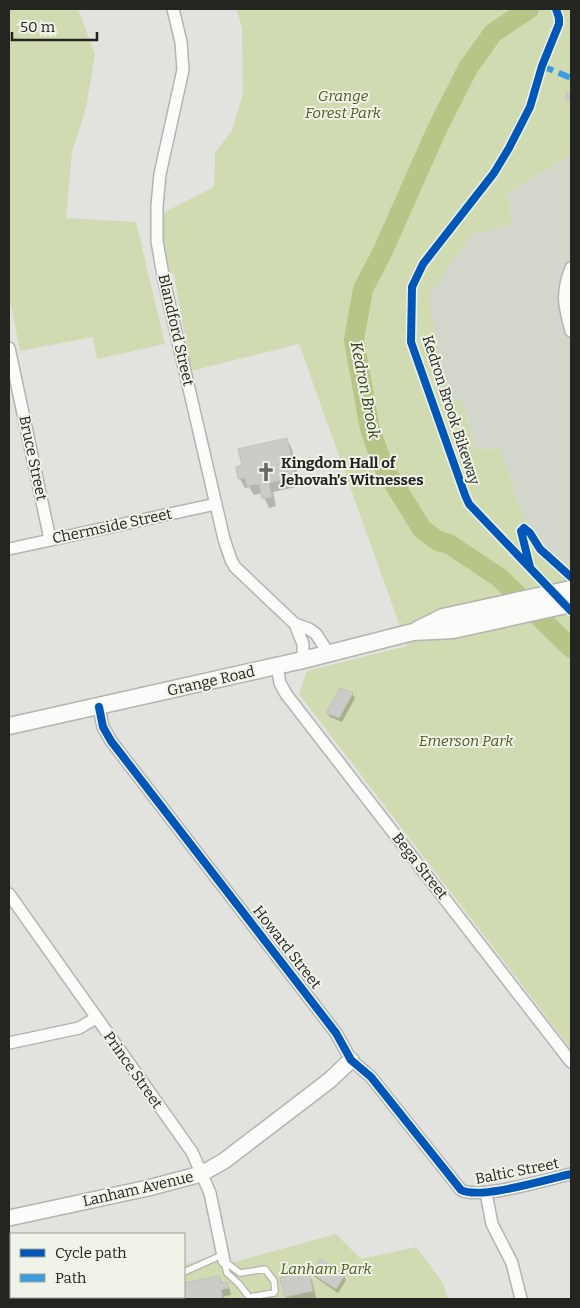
<svg xmlns="http://www.w3.org/2000/svg" width="580" height="1308" font-family="Bitter,serif">
<style>
.built{fill:#d3d6ca}
.green{fill:#d1dbb2}
.shadow{fill:#0003}
.lines{fill:none;stroke-linecap:round;stroke-linejoin:round}
.river{stroke:#b7c686;stroke-width:20}
.building{fill:#cbccc8;stroke:#c1c2be}
.service-casing{stroke:#b3b4af;stroke-width:8}
.minor-casing{stroke:#b3b4af;stroke-width:14}
.tertiary-casing{stroke:#b3b4af;stroke-width:18}
.secondary-casing{stroke:#b3b4af;stroke-width:19}
.service{stroke:#fbfbfa;stroke-width:5.5}
.minor{stroke:#fbfbfa;stroke-width:11}
.tertiary{stroke:#fbfbfa;stroke-width:15}
.secondary{stroke:#fbfbfa;stroke-width:16}
.quiet{stroke:#3c9ce0;stroke-width:6;stroke-dasharray:12 6;stroke-linecap:butt}
.cycleway-casing{stroke:#f0f3e8;stroke-width:11}
.cycleway{stroke:#0057b8;stroke-width:8}
.labels{text-anchor:middle;stroke-width:4;stroke-linejoin:round;paint-order:stroke}
.park-label{font-size:15px;font-style:italic;fill:#4e5c1c;stroke:#f0f3e8}
.street-label{font-size:15px;fill:#242521;stroke:#f0f3e8}
.poi-label{font-size:15px;font-weight:bold;fill:#242521;stroke:#f0f3e8;text-anchor:start}
.water-label{font-size:16px;font-style:italic;fill:#323a14;stroke:#f0f3e8}
</style>
<rect width="100%" height="100%" fill="#e2e3de"/>
<!-- built -->
<path class="built" d="M571,155V573L544,549L525,522L500,449L475,448L463,401L449,400L427,296L471,235L512,224L508,193Z"/>
<!-- green -->
<path class="green" d="M9,9H78L95,54L86,108L72,152L66,218L136,222L165,344L97,359L93,337L20,351L9,296Z
M236,9H571V155L508,193L512,224L471,235L428,296L449,399L463,401L475,448L500,449L525,522L571,586V1049L299,694L307,671L407,646L299,344L191,371L174,274L167,272L162,244L163,213L214,187L215,153L232,130L243,94L242,28Z
M336,1234L361,1259L416,1247L443,1283L448,1299H39L50,1297H184V1265L207,1258L234,1262Z"/>
<!-- shadow -->
<path class="shadow" d="M287,440L292,449L300,486L273,492L276,506L269,508L262,493L254,495L249,487L245,488L240,479L237,467L243,466Z
M352,694L355,698L342,722L330,717L328,713Z
M308,1273L312,1280L316,1298L287,1299L282,1279Z
M312,1273L344,1276L346,1280L338,1293L315,1277Z
M219,1277L223,1284L226,1283L230,1290L231,1295L224,1296L225,1299H180L179,1297H184V1284Z"/>
<g class="lines">
<!-- river -->
<path class="river" d="M529,9L493,33L468,68L437,129L382,253L363,289L354,340L370,429L383,466L422,529L438,541L449,544L500,578L571,648"/>
</g>
<!-- building -->
<path class="building" d="M567,92L571,93V101L565,99Z
M287,438L296,477L269,483L272,497L262,499L259,484L247,486L245,478L238,479L236,467L242,465L238,449Z
M340,688L353,693L339,718L326,713Z
M320,1259L345,1275L336,1289L311,1273Z
M309,1271L313,1291L285,1297L280,1278Z
M219,1276L221,1283L227,1282L228,1288L221,1290L223,1299H179L178,1297H184V1283Z"/>
<g class="lines">
<!-- service casing -->
<g class="service-casing">
<path id="service" d="M224,1261L240,1273L265,1269L274,1281L275,1291L274,1293L249,1297L239,1284L227,1273Z
M184,1272L222,1255
M120,1299L126,1297"/>
</g>
<!-- minor casing -->
<g class="minor-casing">
<path id="minor" d="M173,9L181,42L183,70L160,174L157,206V241L164,281L224,539L231,560L235,567L295,624L309,629L316,634L329,654
M571,268C561,294 564,305 571,331
M9,348L50,539
M9,549L216,504
M295,624L303,644V660
M277,666L280,683L286,694L571,1062
M99,707L103,727L111,741L336,1033L351,1060L371,1077L461,1190C480,1200 548,1179 571,1174
M9,894L192,1152L210,1193L224,1261
M9,1043L79,1028L96,1018
M486,1193L492,1224L512,1263L521,1299"/>
</g>
<!-- tertiary casing -->
<g class="tertiary-casing">
<path id="tertiary" d="M9,1218L148,1188L201,1174L224,1161L330,1080L351,1060"/>
</g>
<!-- secondary casing -->
<g class="secondary-casing">
<path id="secondary" d="M417,630L443,617L571,589
M9,726L303,660L413,632L453,630L571,604"/>
</g>
<!-- service -->
<use href="#service" class="service"/>
<!-- minor -->
<use href="#minor" class="minor"/>
<!-- tertiary -->
<use href="#tertiary" class="tertiary"/>
<!-- secondary -->
<use href="#secondary" class="secondary"/>
<!-- quiet -->
<path class="quiet" d="M542,66L571,78"/>
<!-- cycleway casing -->
<g class="cycleway-casing">
<path id="cycleway" d="M556,9L559,18V24L542,66L530,107L509,148L494,173L423,264L412,287L411,342L465,495L469,504L571,611
M530,567L521,531L524,528L530,533L540,549L571,577
M99,707L103,727L111,741L336,1033L351,1060L371,1077L461,1190C480,1200 548,1179 571,1174"/>
</g>
<!-- cycleway -->
<use href="#cycleway" class="cycleway"/>
</g>
<!-- icons -->
<defs>
<g id="church-bare" transform="scale(1.5)"><path d="M-1.2-6h2.4v3.5h3.3v2.4h-3.3V6h-2.4V-.1h-3.3v-2.4h3.3Z" fill="#666863" stroke="#f0f3e8" stroke-width="2.5" paint-order="stroke"/></g>
</defs>
<g fill-rule="evenodd">
<use href="#church-bare" x="266" y="472"/>
</g>
<g class="labels">
<!-- park labels -->
<g class="park-label">
<text x="343" y="101">Grange<tspan x="343" dy="17">Forest Park</tspan></text>
<text x="466" y="746">Emerson Park</text>
<text x="326" y="1274">Lanham Park</text>
</g>
<!-- street labels -->
<g class="street-label">
<text transform="translate(176 330) rotate(77)" y="5">Blandford Street</text>
<text transform="translate(451 410) rotate(72)" y="5">Kedron Brook Bikeway</text>
<text transform="translate(33 458) rotate(78)" y="5">Bruce Street</text>
<text transform="translate(112 526) rotate(-12)" y="5">Chermside Street</text>
<text transform="translate(211 681) rotate(-13)" y="5">Grange Road</text>
<text transform="translate(420 866) rotate(52)" y="5">Bega Street</text>
<text transform="translate(287 947) rotate(52)" y="5">Howard Street</text>
<text transform="translate(133 1070) rotate(55)" y="5">Prince Street</text>
<text transform="translate(517 1171) rotate(-11)" y="5">Baltic Street</text>
<text transform="translate(138 1189) rotate(-13)" y="5">Lanham Avenue</text>
</g>
<!-- poi labels -->
<g class="poi-label">
<text x="281" y="468">Kingdom Hall of<tspan x="281" dy="17">Jehovah’s Witnesses</tspan></text>
</g>
<!-- water labels -->
<g class="water-label">
<text transform="translate(366 390) rotate(79)" y="6">Kedron Brook</text>
</g>
</g>
<!-- border -->
<rect width="580" height="1308" fill="none" stroke="#242521" stroke-width="20"/>
<!-- legend -->
<rect x="10" y="1233" width="175" height="65" fill="#f0f3e8" stroke="#9ea198"/>
<rect x="20" y="1249" width="25" height="8" fill="#0057b8" stroke="#9ea198"/>
<text x="55" y="1258" font-size="15" fill="#242521">Cycle path</text>
<rect x="20" y="1274" width="25" height="8" fill="#3c9ce0" stroke="#9ea198"/>
<text x="55" y="1283" font-size="15" fill="#242521">Path</text>
<!-- scale -->
<path d="M12 32v8h85v-8" fill="none" stroke="#242521" stroke-width="2.5"/>
<text x="20" y="32" font-size="15" fill="#242521" stroke="#f0f3e8" stroke-width="4" paint-order="stroke">50 m</text>
</svg>
